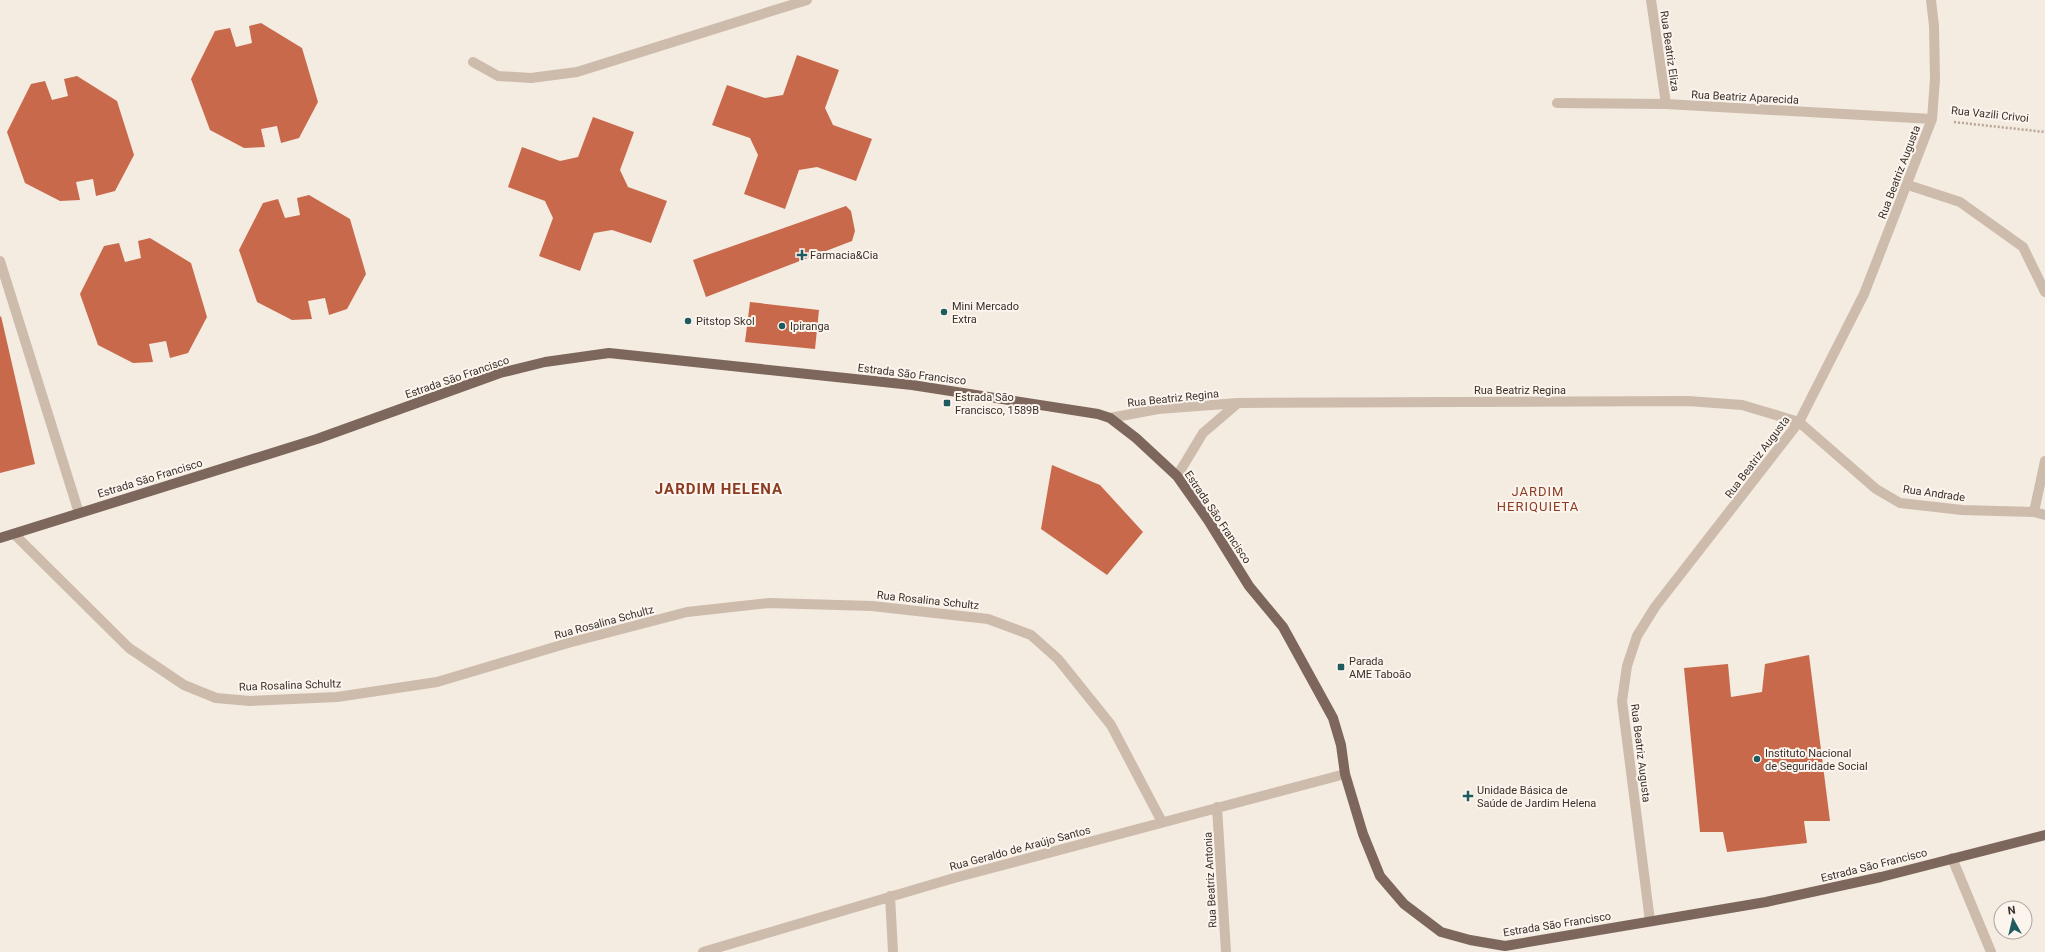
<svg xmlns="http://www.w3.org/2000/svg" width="2045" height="952" font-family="Roboto,sans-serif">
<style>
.building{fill:#c8694b}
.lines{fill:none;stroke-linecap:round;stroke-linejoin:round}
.path{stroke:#b9a596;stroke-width:2.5;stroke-dasharray:2 2;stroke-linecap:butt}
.minor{stroke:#cdbbac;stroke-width:10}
.major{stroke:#7d675c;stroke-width:10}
.poi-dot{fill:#1f5a5e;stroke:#fbf5ee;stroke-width:1.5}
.labels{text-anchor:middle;stroke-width:4;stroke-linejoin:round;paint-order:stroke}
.street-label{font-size:11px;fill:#3b302b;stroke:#fbf5ee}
.poi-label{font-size:11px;fill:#3b302b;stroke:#fbf5ee;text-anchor:start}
.quarter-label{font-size:13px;letter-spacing:1px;fill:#8c3b22;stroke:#fbf5ee}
.district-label{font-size:15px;font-weight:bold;letter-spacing:1px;fill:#8c3b22;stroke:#fbf5ee}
</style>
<rect width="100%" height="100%" fill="#f4ebe1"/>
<!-- building -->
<path class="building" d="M261,23L302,48L318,102L299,138L281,143L277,126L261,129L265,147L244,148L210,130L191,79L215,31L230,28L236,47L252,43L249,26Z
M797,55L839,70L825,108L833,125L872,139L856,181L817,167L799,170L785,209L744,194L758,155L750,138L712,125L727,85L765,98L783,95Z
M77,76L117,101L134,155L115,191L96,196L93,179L76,182L80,200L60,201L25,183L7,132L31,84L45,81L52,100L68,96L64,79Z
M593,117L634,132L620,170L628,187L667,201L651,243L612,230L594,233L580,271L539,256L553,218L545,201L508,187L522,147L560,161L578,157Z
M309,195L350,219L366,274L347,309L329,315L325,298L308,301L312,319L292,320L257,302L239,250L263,203L278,199L285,218L300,215L297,198Z
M846,206L851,211L855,231L852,241L706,297L693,260Z
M150,238L191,263L207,317L188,353L170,358L166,341L149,344L153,362L133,363L98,345L80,294L104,246L119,243L125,262L141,258L138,241Z
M750,302L819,310L815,349L745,342Z
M1,316L35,464L0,473V317Z
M1052,465L1100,485L1143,532L1107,575L1041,529Z
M1809,655L1830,821H1804L1807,843L1727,852L1723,832H1700L1684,668L1728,664L1731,697L1762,692L1765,664Z"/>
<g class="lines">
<!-- path -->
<path class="path" d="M1954,122L2045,132"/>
<!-- minor -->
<path class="minor" d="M1651,0L1666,104
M473,62L498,76L531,78L577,72L807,0
M1557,103L1666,104L1932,119
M1908,185L1960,202L2023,247L2045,292
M0,261L79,513
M1110,418L1158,409L1238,403L1688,401L1742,405L1799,422L1876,489L1900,503L1962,510L2034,512L2045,515
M1177,476L1203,433L1238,403
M2034,512L2045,461
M14,534L129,648L184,685L216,698L250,701L337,697L437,682L568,643L687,612L769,603L872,606L988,619L1031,635L1058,659L1111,725L1162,822
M1217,807L1226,952
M1952,858L1991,952
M890,896L893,952
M1650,921L1622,701L1627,666L1637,636L1655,607L1799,422L1864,294L1932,119L1935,79L1934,26L1931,0
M703,952L954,878L1345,774"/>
<!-- major -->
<path class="major" d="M0,538L317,439L500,373L545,362L609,353L912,385L1098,414L1110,418L1136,438L1177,476L1208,520L1249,586L1283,627L1333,718L1341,745L1345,774L1363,834L1380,876L1404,904L1441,932L1470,940L1505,946L1766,902L1881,877L2045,835"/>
</g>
<!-- markers -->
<g class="poi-dot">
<path d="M800 249h4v4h4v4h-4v4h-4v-4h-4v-4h4z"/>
<circle cx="944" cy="312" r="4"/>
<circle cx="688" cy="321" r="4"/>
<circle cx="782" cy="326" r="4"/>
<rect x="943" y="399" width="8" height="8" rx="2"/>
<rect x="1337" y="663" width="8" height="8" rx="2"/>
<circle cx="1757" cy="759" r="4"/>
<path d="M1466 790h4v4h4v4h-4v4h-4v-4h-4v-4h4z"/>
</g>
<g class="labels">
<!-- street labels -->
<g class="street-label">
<text transform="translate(1670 51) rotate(82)" y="4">Rua Beatriz Eliza</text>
<text transform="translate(1745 97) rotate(3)" y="4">Rua Beatriz Aparecida</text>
<text transform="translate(1990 114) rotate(6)" y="4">Rua Vazili Crivoi</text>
<text transform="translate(1899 172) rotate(-69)" y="4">Rua Beatriz Augusta</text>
<text transform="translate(912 374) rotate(7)" y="4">Estrada São Francisco</text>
<text transform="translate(457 377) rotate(-19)" y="4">Estrada São Francisco</text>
<text x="1520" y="394">Rua Beatriz Regina</text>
<text transform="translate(1173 398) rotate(-6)" y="4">Rua Beatriz Regina</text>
<text transform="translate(1757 457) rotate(-53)" y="4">Rua Beatriz Augusta</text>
<text transform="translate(150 478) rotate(-17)" y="4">Estrada São Francisco</text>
<text transform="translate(1934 493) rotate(8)" y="4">Rua Andrade</text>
<text transform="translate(1218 517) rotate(56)" y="4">Estrada São Francisco</text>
<text transform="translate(928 600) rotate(6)" y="4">Rua Rosalina Schultz</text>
<text transform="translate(604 622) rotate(-15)" y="4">Rua Rosalina Schultz</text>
<text transform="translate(290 685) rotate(-2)" y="4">Rua Rosalina Schultz</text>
<text transform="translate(1641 753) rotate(83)" y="4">Rua Beatriz Augusta</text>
<text transform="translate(1020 848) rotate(-15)" y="4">Rua Geraldo de Araújo Santos</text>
<text transform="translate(1874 865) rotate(-14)" y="4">Estrada São Francisco</text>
<text transform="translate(1210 880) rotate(-93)" y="4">Rua Beatriz Antonia</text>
<text transform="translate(1557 924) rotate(-9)" y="4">Estrada São Francisco</text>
</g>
<!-- poi labels -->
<g class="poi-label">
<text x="810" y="259">Farmacia&amp;Cia</text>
<text x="952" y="310">Mini Mercado<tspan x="952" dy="13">Extra</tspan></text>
<text x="696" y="325">Pitstop Skol</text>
<text x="790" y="330">Ipiranga</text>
<text x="955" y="401">Estrada São<tspan x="955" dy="13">Francisco, 1589B</tspan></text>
<text x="1349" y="665">Parada<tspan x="1349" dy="13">AME Taboão</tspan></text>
<text x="1765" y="757">Instituto Nacional<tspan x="1765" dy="13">de Seguridade Social</tspan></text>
<text x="1477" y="794">Unidade Básica de<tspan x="1477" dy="13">Saúde de Jardim Helena</tspan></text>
</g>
<!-- quarter labels -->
<g class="quarter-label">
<text x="1538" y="496">JARDIM<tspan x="1538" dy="15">HERIQUIETA</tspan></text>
</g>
<!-- district labels -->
<g class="district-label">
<text x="719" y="494">JARDIM HELENA</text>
</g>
</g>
<!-- north arrow -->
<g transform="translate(2013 920) rotate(352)"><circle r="19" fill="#fbf5ee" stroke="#aea6a0"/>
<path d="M0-3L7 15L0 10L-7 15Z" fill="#1f5a5e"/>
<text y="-6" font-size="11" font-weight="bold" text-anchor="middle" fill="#3b302b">N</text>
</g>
</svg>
